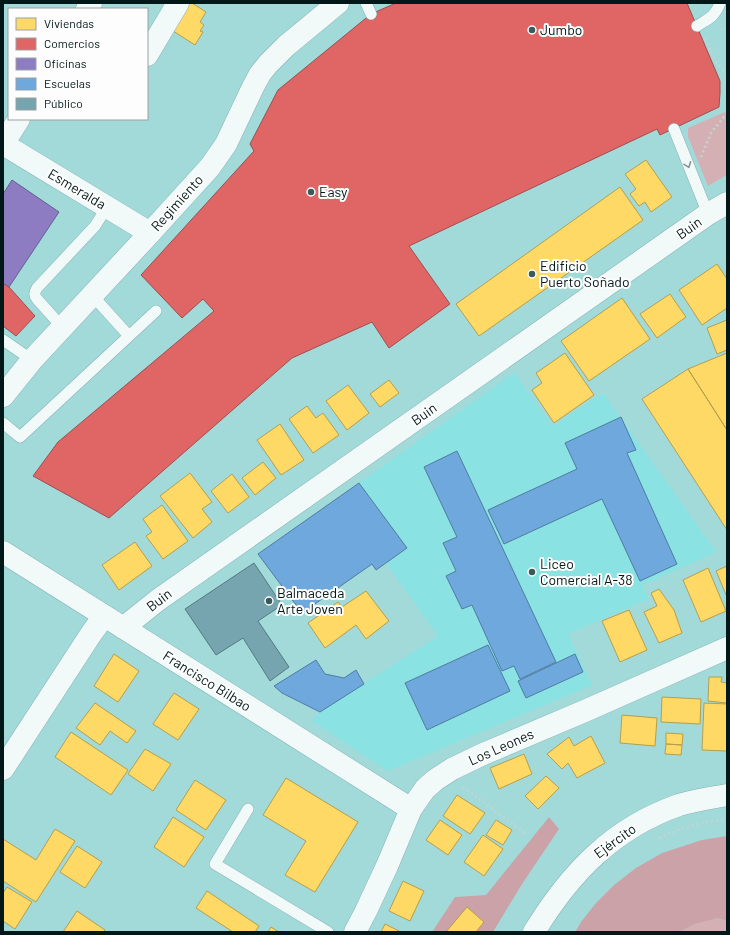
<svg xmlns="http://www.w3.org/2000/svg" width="730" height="935" font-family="Barlow,sans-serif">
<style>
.built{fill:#8ae2e2}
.green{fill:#d4b0b5}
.forest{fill:#cba2a8}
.homes{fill:#ffd966;stroke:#b39f4e}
.shops{fill:#e06666;stroke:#9d4e4e}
.offices{fill:#8e7cc3;stroke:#645e8f}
.schools{fill:#6fa8dc;stroke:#4e7ca1}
.public{fill:#76a5af;stroke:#537a81}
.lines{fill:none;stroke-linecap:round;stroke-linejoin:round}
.lane-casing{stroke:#86b3b4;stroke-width:12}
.street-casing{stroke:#86b3b4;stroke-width:23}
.secondary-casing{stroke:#86b3b4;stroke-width:23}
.primary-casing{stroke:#86b3b4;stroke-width:23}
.path{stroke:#c2d4d4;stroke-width:2.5;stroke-dasharray:2 3;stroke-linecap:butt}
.lane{stroke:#f1f9f9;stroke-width:11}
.street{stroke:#f1f9f9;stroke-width:22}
.secondary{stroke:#f1f9f9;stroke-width:22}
.primary{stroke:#f1f9f9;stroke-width:22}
.oneway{stroke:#859393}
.poi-dot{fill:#3a5b5b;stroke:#fdfdfd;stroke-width:1.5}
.labels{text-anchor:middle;stroke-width:4;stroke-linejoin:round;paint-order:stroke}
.poi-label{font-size:14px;fill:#021717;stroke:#fdfdfd;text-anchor:start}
.street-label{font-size:14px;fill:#021717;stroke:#fdfdfd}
</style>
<rect width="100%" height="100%" fill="#a2dada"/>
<!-- built -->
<path class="built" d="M514,373L553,426L603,393L716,552L652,581L642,584L649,599L568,634L592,685L388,771L312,721L320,712L438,636L386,563L407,548L359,483Z"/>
<!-- green -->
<path class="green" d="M727,111V175L708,186L688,137V128Z
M718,918L727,921V932H679L695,924Z"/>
<!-- forest -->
<path class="forest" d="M549,817L559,829L522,884L493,932H432L455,897L486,895Z
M727,836V921L718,918L695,924L679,932H575L581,922L596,903L614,885L636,868L662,853L702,840Z"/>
<!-- homes -->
<path class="homes" d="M187,3H192L206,12L200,22L204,25L200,31L203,32L195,45L170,29Z
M646,160L672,197L651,212L645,202L639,206L630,194L636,189L625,174Z
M620,187L643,220L479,336L456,304Z
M717,264L727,279V308L702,325L679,290Z
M670,294L686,317L657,338L640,314Z
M622,298L650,339L589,381L561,341Z
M727,320V350L717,354L707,328Z
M565,353L594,395L554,423L532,390L542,383L536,373Z
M727,353V430L688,369Z
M688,369L727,430V530L642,399Z
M389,380L399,393L380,407L370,394Z
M348,385L369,413L347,430L326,401Z
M307,406L316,418L323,413L339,435L313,453L289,419Z
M280,424L304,460L281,475L257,440Z
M263,462L276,478L255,495L242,478Z
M190,473L212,502L202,509L212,522L193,538L160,496Z
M232,474L249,497L228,513L211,491Z
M162,505L188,541L163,559L146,536L152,532L143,519Z
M135,542L152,566L119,590L102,565Z
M727,566V597L716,571Z
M708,568L726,611L701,622L683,580Z
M659,589L674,610L682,633L659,643L644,612L657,606L651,593Z
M366,591L389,621L366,639L356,625L325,648L308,623L338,602L342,607Z
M629,610L647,650L620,662L602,621Z
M114,654L139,671L118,702L94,686Z
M709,677H722L721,682L727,683V703L708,701Z
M174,693L199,709L178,740L153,724Z
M662,697L701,699L700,724L661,722Z
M95,703L136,731L127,743L110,731L100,745L76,728Z
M704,703L727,704V751L702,750Z
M622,715L657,718L655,746L620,743Z
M71,732L128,770L111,795L55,757Z
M666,733L683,734L682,745L666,744Z
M591,736L605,763L577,778L568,763L562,769L547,754L569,737L574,746Z
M666,744L682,745L681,755L665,754Z
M145,749L171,764L153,791L128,774Z
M524,754L532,774L499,789L490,768Z
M546,776L559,788L538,809L525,796Z
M286,778L358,822L315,892L285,875L306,841L263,815Z
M195,780L226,800L206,830L176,810Z
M457,795L485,813L470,834L443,816Z
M173,817L204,837L184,867L154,847Z
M440,820L462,835L448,855L426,840Z
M496,820L512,830L503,845L486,835Z
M55,829L75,841L36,902L3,881V839L36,860Z
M483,835L503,849L484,876L464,862Z
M77,846L102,862L85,888L60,872Z
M403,881L424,891L410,921L389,911Z
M7,887L32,902L15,929L3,921V893Z
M207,891L259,926L255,932H233L196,908Z
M467,907L484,922L476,932H446Z
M77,911L105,930L103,932H63Z
M385,924L401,932H381Z
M271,927L279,932H268Z"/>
<!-- shops -->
<path class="shops" d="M396,3H687L720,81V93L719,107L660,135L657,129L409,246L450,304L389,348L372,322L292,358L109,518L33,476L58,442L214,311L203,299L182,318L141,275L254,151L250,144L278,90L371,14Z
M3,283L9,287L35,316L16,336L3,326Z"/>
<!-- offices -->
<path class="offices" d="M12,180L59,212L9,287L3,283V194Z"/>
<!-- schools -->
<path class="schools" d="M621,417L636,450L627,453L677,564L640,581L602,499L504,544L488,510L577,469L565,443Z
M457,451L556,662L520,679L514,666L502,671L472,605L462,609L446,576L456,571L443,543L457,537L424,467Z
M359,483L407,548L376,570L372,564L302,613L258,554Z
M488,645L510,691L427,730L405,683Z
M575,654L583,672L526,698L518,681Z
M316,660L325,674L344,678L356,670L364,684L320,712L282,693L274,686Z"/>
<!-- public -->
<path class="public" d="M254,563L282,605L258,621L289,667L270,681L243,638L216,655L185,609Z"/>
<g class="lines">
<!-- lane casing -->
<g class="lane-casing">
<path id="lane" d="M366,3L371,14
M697,26C708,19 715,17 720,3
M674,129L708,214
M92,295L129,336
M62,327L37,299C34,295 34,293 37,288L95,226L107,207
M3,340L32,360
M3,423L20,437L156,311
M248,809L215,864L328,932"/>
</g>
<!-- street casing -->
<g class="street-casing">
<path id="street" d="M87,9L91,3
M147,55L178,3
M3,144L150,233
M3,144L19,119
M3,552L411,809
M123,628L158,600L708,214L727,203
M3,769L91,634L104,616
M355,932L366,911L387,866L411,809L425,789L435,780L452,769L481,755L587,710L727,648"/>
</g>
<!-- secondary casing -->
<g class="secondary-casing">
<path id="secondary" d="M3,396L32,360L150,233L210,167L226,144L253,87L260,74L268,64L286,46L338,3"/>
</g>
<!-- primary casing -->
<g class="primary-casing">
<path id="primary" d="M534,932C570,873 613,828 679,805C695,800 711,798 727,795"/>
</g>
<!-- path -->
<path class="path" d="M720,29L727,28
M705,39L717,64L727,73
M701,157L711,133L727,113
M463,787L525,833
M659,838L681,829L701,823L727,819"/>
<!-- lane -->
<use href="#lane" class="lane"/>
<!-- street -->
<use href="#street" class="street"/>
<!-- secondary -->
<use href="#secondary" class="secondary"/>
<!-- primary -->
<use href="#primary" class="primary"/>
</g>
<!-- one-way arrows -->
<defs><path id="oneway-chevron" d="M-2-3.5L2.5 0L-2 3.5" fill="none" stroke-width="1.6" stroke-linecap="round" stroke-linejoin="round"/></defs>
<use class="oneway" href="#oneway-chevron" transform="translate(688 165) rotate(69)"/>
<!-- markers -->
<g class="poi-dot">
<circle cx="532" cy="30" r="4"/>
<circle cx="311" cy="192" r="4"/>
<circle cx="532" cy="274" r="4"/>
<circle cx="532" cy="572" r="4"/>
<circle cx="269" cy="601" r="4"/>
</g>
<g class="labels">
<!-- poi labels -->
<g class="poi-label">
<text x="540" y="35">Jumbo</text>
<text x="319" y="197">Easy</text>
<text x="540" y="271">Edificio<tspan x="540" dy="16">Puerto Soñado</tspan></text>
<text x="540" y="569">Liceo<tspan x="540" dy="16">Comercial A-38</tspan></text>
<text x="277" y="598">Balmaceda<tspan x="277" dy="16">Arte Joven</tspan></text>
</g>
<!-- street labels -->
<g class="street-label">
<text transform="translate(77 189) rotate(31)" y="5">Esmeralda</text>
<text transform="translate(177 203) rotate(-48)" y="5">Regimiento</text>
<text transform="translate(689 228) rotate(-35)" y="5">Buin</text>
<text transform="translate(424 414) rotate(-35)" y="5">Buin</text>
<text transform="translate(159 600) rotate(-37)" y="5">Buin</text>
<text transform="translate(207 681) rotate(32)" y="5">Francisco Bilbao</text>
<text transform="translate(501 747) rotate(-24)" y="5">Los Leones</text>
<text transform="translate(615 841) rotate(-36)" y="5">Ejército</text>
</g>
</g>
<!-- border -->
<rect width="730" height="935" fill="none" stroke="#021717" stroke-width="8"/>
<!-- legend -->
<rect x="8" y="8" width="140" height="112" fill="#fdfdfd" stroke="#99a1a1"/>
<rect x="16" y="18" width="20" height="12" fill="#ffd966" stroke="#99a1a1"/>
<text x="44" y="28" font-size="12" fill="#021717">Viviendas</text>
<rect x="16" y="38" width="20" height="12" fill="#e06666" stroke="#99a1a1"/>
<text x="44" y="48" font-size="12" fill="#021717">Comercios</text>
<rect x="16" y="58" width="20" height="12" fill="#8e7cc3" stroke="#99a1a1"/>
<text x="44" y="68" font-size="12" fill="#021717">Oficinas</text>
<rect x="16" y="78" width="20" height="12" fill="#6fa8dc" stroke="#99a1a1"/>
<text x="44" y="88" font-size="12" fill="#021717">Escuelas</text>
<rect x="16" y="98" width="20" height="12" fill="#76a5af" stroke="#99a1a1"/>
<text x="44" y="108" font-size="12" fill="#021717">Público</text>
</svg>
